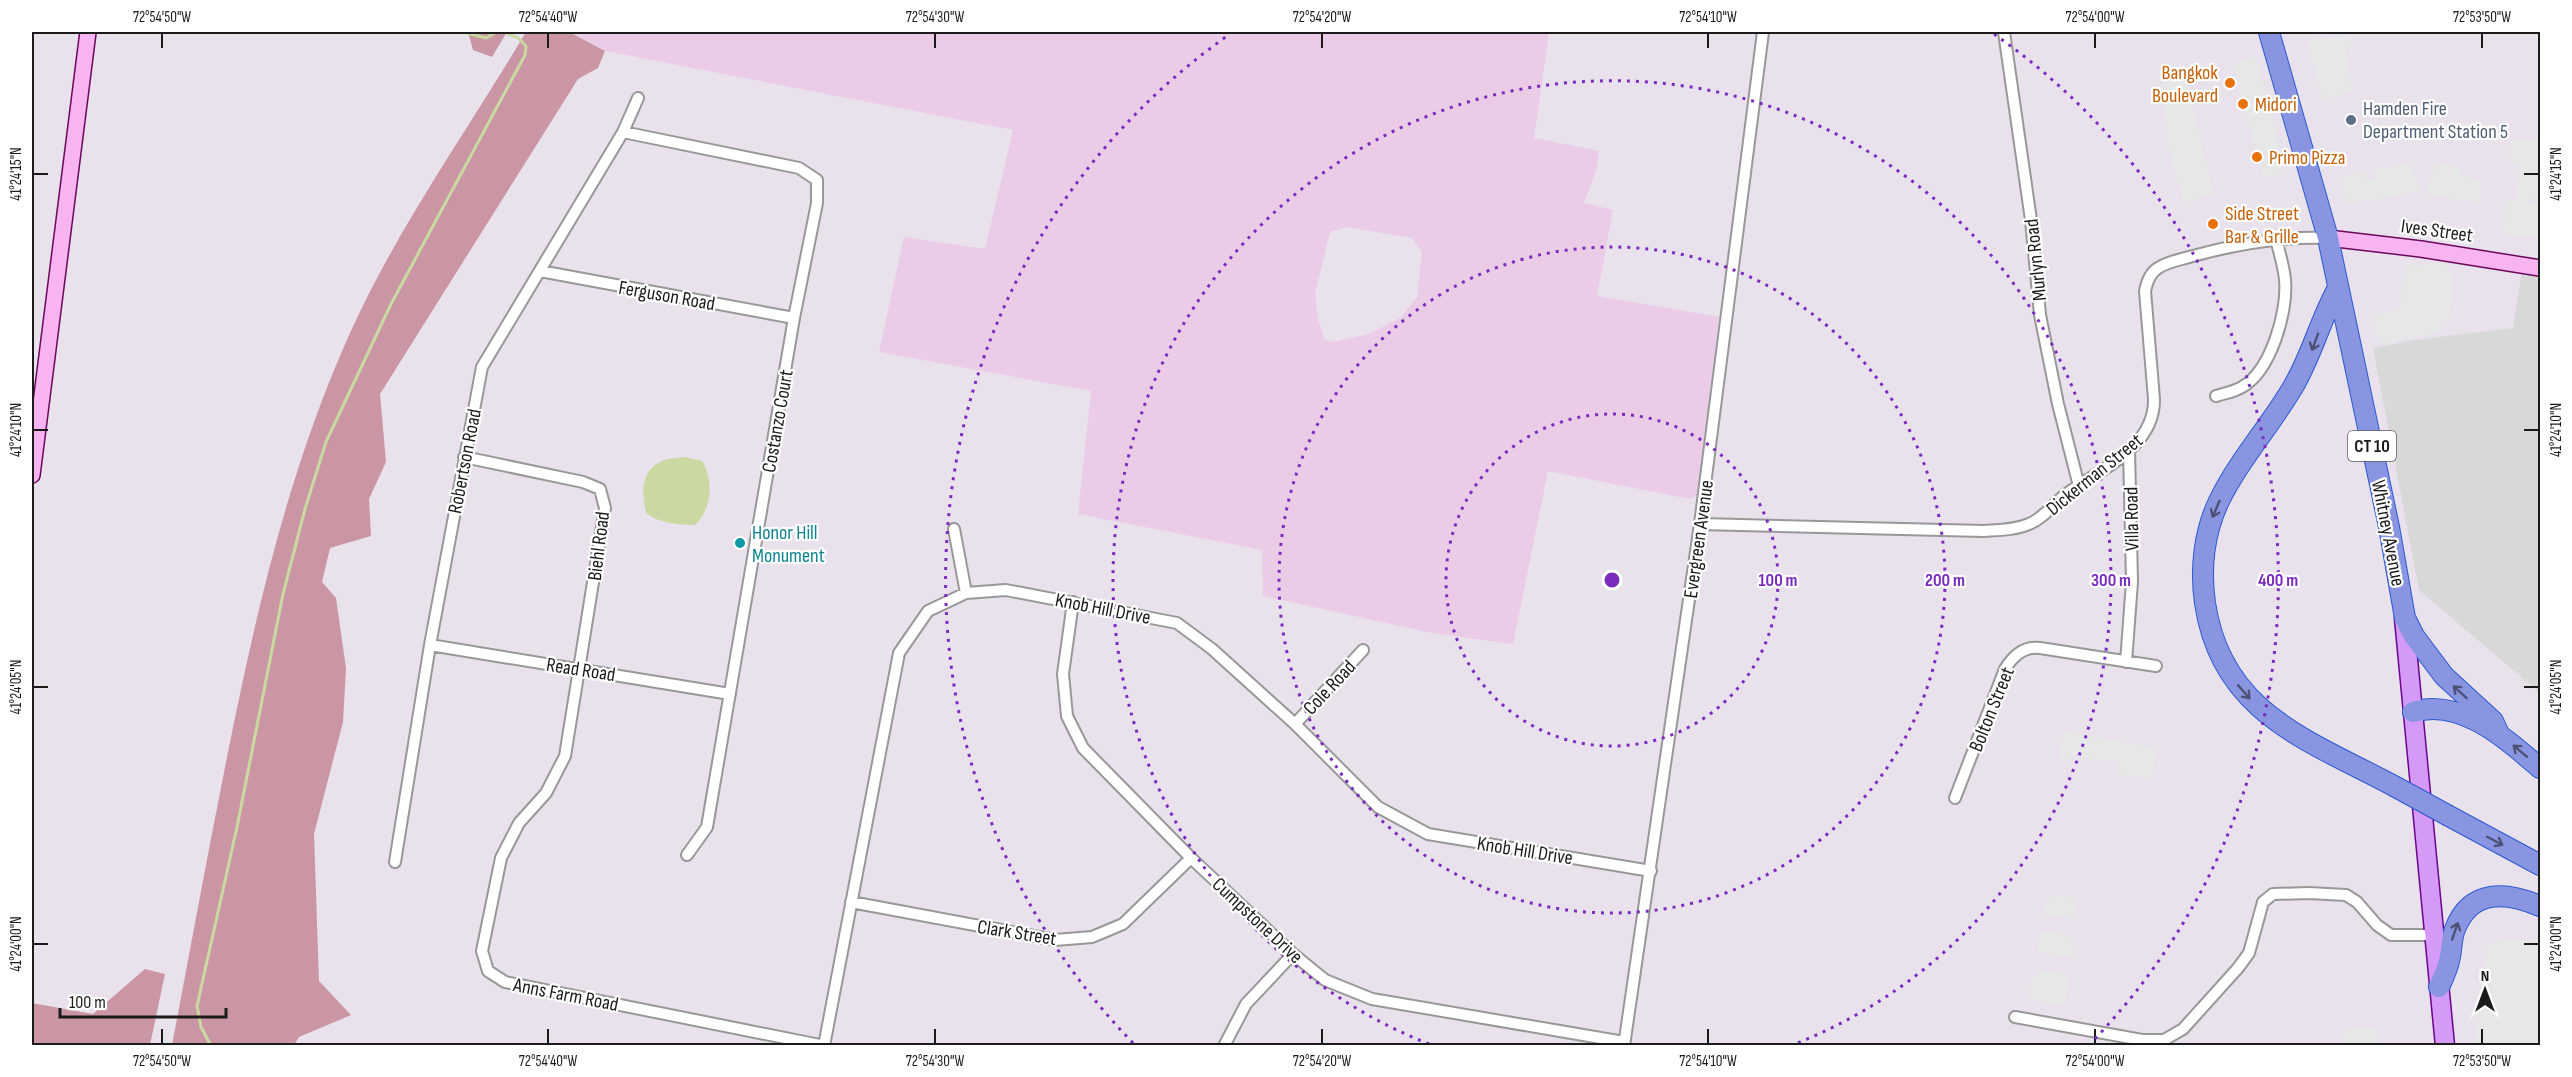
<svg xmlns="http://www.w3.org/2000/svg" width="2572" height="1077" font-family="'Sofia Sans Condensed',sans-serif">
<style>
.residential{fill:#d8d8d9}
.farmland{fill:#ebcce7;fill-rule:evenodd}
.forest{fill:#cb96a3}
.parking{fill:#e7e7e7}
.water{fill:#cad9a2}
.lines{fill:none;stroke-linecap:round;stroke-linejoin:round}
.stream{stroke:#cad9a2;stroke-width:3}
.street-casing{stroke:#989898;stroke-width:14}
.secondary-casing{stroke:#6c085c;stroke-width:18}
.primary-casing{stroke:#68058d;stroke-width:21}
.highway-casing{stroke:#2959cf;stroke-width:22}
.street{stroke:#fff;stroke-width:10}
.secondary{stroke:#f7b4f0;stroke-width:15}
.primary{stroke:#d59af8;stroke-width:18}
.highway{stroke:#8a95e2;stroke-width:20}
.highway-bridge-casing{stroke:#2959cf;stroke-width:22;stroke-linecap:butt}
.highway-bridge{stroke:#8a95e2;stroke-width:20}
.oneway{stroke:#4d5275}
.ticks{fill:none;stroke:#1b1b1b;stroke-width:2}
.ring{fill:none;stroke:#7b2cbf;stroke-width:3;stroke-dasharray:3 6}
.food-dot{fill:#e8710a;stroke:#fff;stroke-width:2}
.service-dot{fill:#5c6f8a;stroke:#fff;stroke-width:2}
.culture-dot{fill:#0f9aa8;stroke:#fff;stroke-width:2}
.labels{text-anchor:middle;stroke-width:4.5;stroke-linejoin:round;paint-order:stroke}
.shield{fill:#fff;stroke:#5f5f5f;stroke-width:1.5}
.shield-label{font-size:18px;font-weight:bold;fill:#1b1b1b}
.food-label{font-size:20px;fill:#c56008;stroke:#fff;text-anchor:start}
.service-label{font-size:20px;fill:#4e5e75;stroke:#fff;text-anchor:start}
.street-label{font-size:20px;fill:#1b1b1b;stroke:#fff}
.culture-label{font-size:20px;fill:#0d838f;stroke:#fff;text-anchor:start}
.centre{fill:#7b2cbf;stroke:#fff;stroke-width:3}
.ring-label{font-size:18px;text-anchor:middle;font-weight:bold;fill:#7b2cbf;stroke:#fff;stroke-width:4.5;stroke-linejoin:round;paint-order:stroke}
.neatline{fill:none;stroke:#1b1b1b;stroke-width:2}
.ticks-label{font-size:15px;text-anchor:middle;fill:#1b1b1b}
</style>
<rect width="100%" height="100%" fill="#e9e1ec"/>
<!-- residential -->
<path class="residential" d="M2522,271L2540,274V693L2419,590L2373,348L2414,340L2513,328Z"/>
<!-- farmland -->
<path class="farmland" d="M572,32H1549L1534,138L1599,151L1597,168L1584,203L1613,210L1597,296L1719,317L1699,492L1696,496L1690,499L1548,471L1513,644L1432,633L1263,596L1262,550L1078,514L1091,391L879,352L904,237L985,249L1013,130L605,51L571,33ZM1347,227L1412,238L1422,252L1417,297L1400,318L1369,334L1334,342L1325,340L1318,319L1315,294L1330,232Z"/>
<!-- forest -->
<path class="forest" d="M468,32H507L492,57L473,50Z
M526,32H572L571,33L605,51L598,68L578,79L380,394L386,462L369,499L371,536L330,548L322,582L336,598L346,668L343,722L314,834L319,981L351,1015L299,1037L294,1045H172C193,935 213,824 236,713C263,583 295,455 350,333C398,227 467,131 526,32Z
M145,969L165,974L150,1045H32V1003L93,1014Z"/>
<!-- parking -->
<path class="parking" d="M2349,36L2351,48L2346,49L2352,92L2323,100L2307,40Z
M2256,57L2286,172L2263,178L2233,64Z
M2185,77L2214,194L2183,203L2167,141L2169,139L2158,85Z
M2511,140L2540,141V199L2531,198L2529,203L2540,205L2537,237L2504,234L2506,200L2516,199L2519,166L2510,164Z
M2411,163L2419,192L2346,204L2342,176L2365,172L2366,179H2375L2376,169Z
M2434,164L2462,167L2461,176L2481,180L2480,203L2426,194L2427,184L2434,172Z
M2431,262L2443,263L2445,268L2452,271L2450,320L2441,322L2442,332L2379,344L2373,316L2400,309L2403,265L2423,266Z
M2064,732L2157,748L2152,779L2116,773L2117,762L2076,756H2071L2070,761L2059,759Z
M2051,894L2077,899L2076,919L2043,914L2045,904L2049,903Z
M2042,931L2071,936L2070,946L2077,948L2075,956L2073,958L2036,951Z
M2507,940L2540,942V1045H2477L2476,1039L2487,944Z
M2035,969L2069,975V988L2064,1005L2030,1000L2031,979L2034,978Z
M2375,1027L2377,1045H2345L2343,1030Z"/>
<!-- water -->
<path class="water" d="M684,457L702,461C714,480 712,509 695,525C677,524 661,524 646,513C642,495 640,472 660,462C666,458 676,458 684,457Z"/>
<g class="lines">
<!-- stream -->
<path class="stream" d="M463,32L486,38L497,32
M211,1046L201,1027L197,1006L237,827L283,594L305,509L326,442L391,304L525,55L526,46L518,38L504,32"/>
<!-- street casing -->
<g class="street-casing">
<path id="street" d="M2004,32L2031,220L2040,315L2058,404L2079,486
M623,132L799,168L817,180V203L794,318L707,827L687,855
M540,271L794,318
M2216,396C2225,393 2234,392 2242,387C2271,371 2288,311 2285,280C2284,266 2279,252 2276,239
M464,457L583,482L600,489L605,508L565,756L546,793L519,823L501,858L482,951L488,971L505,982L825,1046
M1700,524L1984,531C1999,530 2015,530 2029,524C2044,518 2053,504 2065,495C2099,470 2155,448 2154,399L2145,291C2147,281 2150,273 2158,268C2167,262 2179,260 2189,257C2235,244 2281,236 2328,238
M954,529L966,593
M1073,602L1063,674L1067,716L1083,748L1191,858L1293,954L1325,980L1372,999L1624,1042
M430,645L730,694
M2126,662L2132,582L2129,449
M1295,724L1363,650
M1955,798L2005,669C2013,656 2024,646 2040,648L2156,666
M395,862L430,645L482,367L623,132L638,98
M851,902L1055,940L1092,937L1123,924L1191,858
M2015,1017L2142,1040H2164L2183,1029L2238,968L2249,953L2263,902L2273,894L2309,893L2346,895L2357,902L2377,925L2391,935H2434
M824,1046L899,653L928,611L966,593L1006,590L1177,623L1212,649L1295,724L1378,807L1428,834L1651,871
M1224,1046L1246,1004L1293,954
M1624,1046L1700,524L1763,32"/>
</g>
<!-- secondary casing -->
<g class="secondary-casing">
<path id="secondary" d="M2328,238L2421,249L2540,268
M32,475L88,32"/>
</g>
<!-- primary casing -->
<g class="primary-casing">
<path id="primary" d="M2404,618L2445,1046"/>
</g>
<!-- highway casing -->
<g class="highway-casing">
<path id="highway" d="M2269,32L2328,238L2389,527L2405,618L2414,636L2444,676L2493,721L2499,734
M2338,288C2320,320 2312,355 2293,387C2270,426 2239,460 2219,501C2204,532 2200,569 2205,603C2221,713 2308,740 2394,786
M2413,712C2461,697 2507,740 2540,768
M2449,816L2540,865
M2439,987C2443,978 2447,970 2449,961C2452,950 2451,939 2455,929C2471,888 2507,892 2540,906"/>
</g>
<!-- street -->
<use href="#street" class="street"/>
<!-- secondary -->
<use href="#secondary" class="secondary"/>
<!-- primary -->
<use href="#primary" class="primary"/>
<!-- highway -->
<use href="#highway" class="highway"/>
<!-- highway-bridge casing -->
<g class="highway-bridge-casing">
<path id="highway-bridge" d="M2394,786L2449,816"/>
</g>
<!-- highway-bridge -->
<use href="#highway-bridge" class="highway-bridge"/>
</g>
<!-- one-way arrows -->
<defs><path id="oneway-shaft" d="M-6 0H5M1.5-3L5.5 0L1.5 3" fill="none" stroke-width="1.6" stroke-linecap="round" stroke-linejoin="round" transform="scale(1.5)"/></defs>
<g class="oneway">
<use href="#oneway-shaft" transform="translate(2315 342) rotate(110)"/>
<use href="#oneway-shaft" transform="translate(2216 509) rotate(113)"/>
<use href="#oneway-shaft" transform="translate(2244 692) rotate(49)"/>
<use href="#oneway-shaft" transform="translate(2460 692) rotate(-138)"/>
<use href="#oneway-shaft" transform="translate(2520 751) rotate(-140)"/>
<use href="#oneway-shaft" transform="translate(2495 841) rotate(28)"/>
<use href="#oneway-shaft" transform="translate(2455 931) rotate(-71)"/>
</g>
<!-- ticks -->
<path class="ticks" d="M162,33V48M548,33V48M935,33V48M1322,33V48M1708,33V48M2095,33V48M2482,33V48M33,174H48M2524,174H2539M33,430H48M2524,430H2539M33,687H48M2524,687H2539M33,944H48M2524,944H2539M162,1029V1044M548,1029V1044M935,1029V1044M1322,1029V1044M1708,1029V1044M2095,1029V1044M2482,1029V1044"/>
<!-- distance rings -->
<g class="ring">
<circle cx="1612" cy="580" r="166"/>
<circle cx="1612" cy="580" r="333"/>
<path d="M1429 1044A499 499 0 1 1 1795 1044"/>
<path d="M1133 1043A666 666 0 0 1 1230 34M1994 34A666 666 0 0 1 2091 1043"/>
</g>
<!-- markers -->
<g class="food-dot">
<circle cx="2230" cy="83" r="6"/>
<circle cx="2243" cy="104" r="6"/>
<circle cx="2257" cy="157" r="6"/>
<circle cx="2213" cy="224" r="6"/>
</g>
<circle class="service-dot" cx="2351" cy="120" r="6"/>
<circle class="culture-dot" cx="740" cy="543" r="6"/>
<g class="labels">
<!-- shield labels -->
<rect class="shield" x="2348" y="431" width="48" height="30" rx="4.5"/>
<g class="shield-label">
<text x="2372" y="452">CT 10</text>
</g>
<!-- food labels -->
<g class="food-label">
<text x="2218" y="79" text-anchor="end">Bangkok<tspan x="2218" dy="23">Boulevard</tspan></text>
<text x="2255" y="111">Midori</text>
<text x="2269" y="164">Primo Pizza</text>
<text x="2225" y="220">Side Street<tspan x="2225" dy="23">Bar &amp; Grille</tspan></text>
</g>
<!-- service labels -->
<g class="service-label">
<text x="2363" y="115">Hamden Fire<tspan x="2363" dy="23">Department Station 5</tspan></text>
</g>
<!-- street labels -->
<g class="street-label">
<text transform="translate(2437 230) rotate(8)" y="7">Ives Street</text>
<text transform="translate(2035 260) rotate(-96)" y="7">Murlyn Road</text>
<text transform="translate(667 295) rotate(10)" y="7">Ferguson Road</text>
<text transform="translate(777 421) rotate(-80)" y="7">Costanzo Court</text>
<text transform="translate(464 461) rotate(-79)" y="7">Robertson Road</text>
<text transform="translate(2094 474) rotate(-39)" y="7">Dickerman Street</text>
<text transform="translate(2131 519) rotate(-91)" y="7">Villa Road</text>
<text transform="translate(2389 533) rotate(79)" y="7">Whitney Avenue</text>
<text transform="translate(1698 539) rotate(-82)" y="7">Evergreen Avenue</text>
<text transform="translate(598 546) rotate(-83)" y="7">Biehl Road</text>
<text transform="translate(1103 608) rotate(11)" y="7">Knob Hill Drive</text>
<text transform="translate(581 669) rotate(9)" y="7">Read Road</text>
<text transform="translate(1329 687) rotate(-47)" y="7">Cole Road</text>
<text transform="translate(1991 709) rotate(-68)" y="7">Bolton Street</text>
<text transform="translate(1525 850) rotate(9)" y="7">Knob Hill Drive</text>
<text transform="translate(1258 920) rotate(43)" y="7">Cumpstone Drive</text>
<text transform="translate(1017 932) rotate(9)" y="7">Clark Street</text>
<text transform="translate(566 994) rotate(11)" y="7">Anns Farm Road</text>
</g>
<!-- culture labels -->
<g class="culture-label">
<text x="752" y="539">Honor Hill<tspan x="752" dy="23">Monument</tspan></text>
</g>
</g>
<circle cx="1612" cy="580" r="9" class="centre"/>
<g class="ring-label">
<text x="1778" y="586">100 m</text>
<text x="1945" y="586">200 m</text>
<text x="2111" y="586">300 m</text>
<text x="2278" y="586">400 m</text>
</g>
<!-- border -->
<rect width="2572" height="1077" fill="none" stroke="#ffffff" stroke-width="66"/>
<!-- north arrow -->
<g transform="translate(2485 990)" stroke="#ffffff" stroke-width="4.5" paint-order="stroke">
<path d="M0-4.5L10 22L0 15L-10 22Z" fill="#1b1b1b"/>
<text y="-9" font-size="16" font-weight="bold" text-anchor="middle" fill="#1b1b1b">N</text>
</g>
<!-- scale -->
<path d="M60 1008v9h166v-9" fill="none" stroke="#1b1b1b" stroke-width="3"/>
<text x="69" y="1008" font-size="18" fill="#1b1b1b" stroke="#ffffff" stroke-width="4.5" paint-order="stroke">100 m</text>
<rect x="33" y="33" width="2506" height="1011" class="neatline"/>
<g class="ticks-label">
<text x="162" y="22">72°54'50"W</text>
<text x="548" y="22">72°54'40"W</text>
<text x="935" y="22">72°54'30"W</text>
<text x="1322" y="22">72°54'20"W</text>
<text x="1708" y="22">72°54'10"W</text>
<text x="2095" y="22">72°54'00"W</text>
<text x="2482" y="22">72°53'50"W</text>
<text transform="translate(16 174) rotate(-90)" y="5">41°24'15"N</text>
<text transform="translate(2556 174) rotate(-90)" y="5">41°24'15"N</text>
<text transform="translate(16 430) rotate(-90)" y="5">41°24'10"N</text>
<text transform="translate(2556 430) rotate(-90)" y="5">41°24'10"N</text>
<text transform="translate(16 687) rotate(-90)" y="5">41°24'05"N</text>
<text transform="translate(2556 687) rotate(-90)" y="5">41°24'05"N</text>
<text transform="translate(16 944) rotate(-90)" y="5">41°24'00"N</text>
<text transform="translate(2556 944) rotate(-90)" y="5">41°24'00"N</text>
<text x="162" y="1066">72°54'50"W</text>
<text x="548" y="1066">72°54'40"W</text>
<text x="935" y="1066">72°54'30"W</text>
<text x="1322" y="1066">72°54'20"W</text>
<text x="1708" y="1066">72°54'10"W</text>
<text x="2095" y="1066">72°54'00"W</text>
<text x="2482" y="1066">72°53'50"W</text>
</g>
</svg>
